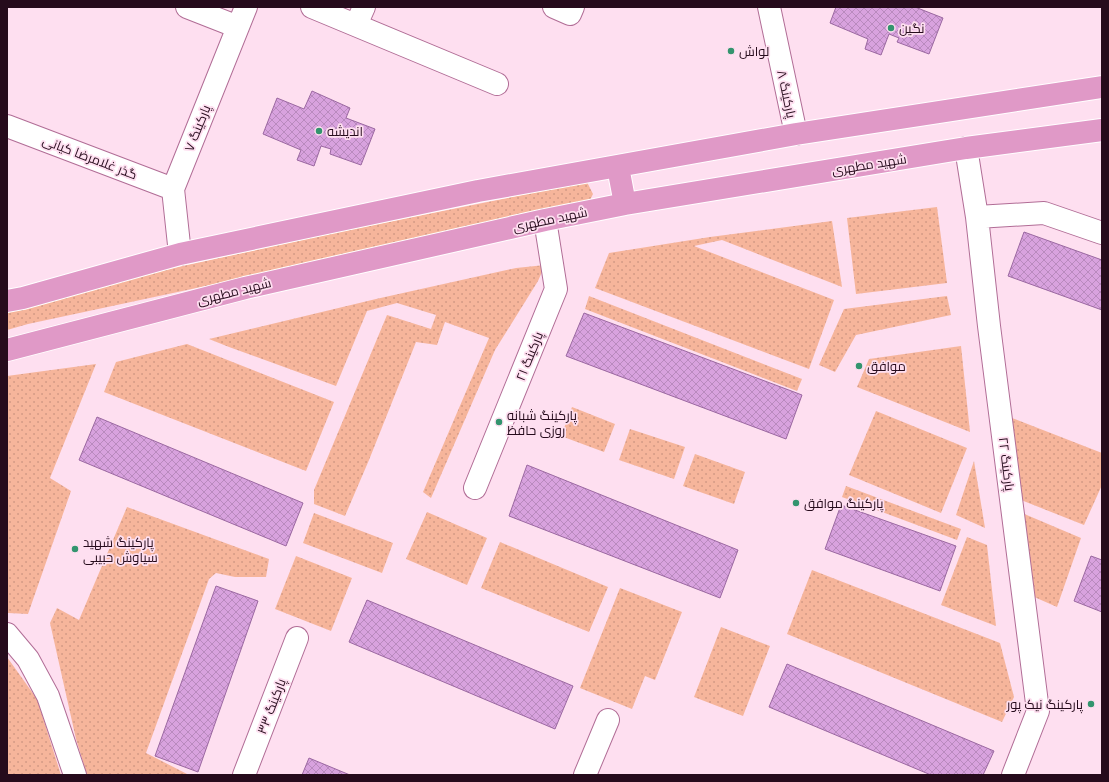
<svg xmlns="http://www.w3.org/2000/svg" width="1109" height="782" font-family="Montserrat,Cairo,sans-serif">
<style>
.grass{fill:url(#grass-dots)}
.building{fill:url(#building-cross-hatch);stroke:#9b68a1}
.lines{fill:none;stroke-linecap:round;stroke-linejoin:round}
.minor-casing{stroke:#b16d96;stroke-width:24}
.major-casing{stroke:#fff;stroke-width:24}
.minor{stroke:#fff;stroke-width:22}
.major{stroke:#e099c7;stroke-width:22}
.poi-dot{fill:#33946e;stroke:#fedff0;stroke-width:1.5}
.labels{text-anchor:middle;stroke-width:3.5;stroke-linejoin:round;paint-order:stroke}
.poi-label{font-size:13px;fill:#260b1c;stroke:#fedff0;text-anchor:start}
.street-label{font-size:13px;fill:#260b1c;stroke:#fedff0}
</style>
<defs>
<pattern id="grass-dots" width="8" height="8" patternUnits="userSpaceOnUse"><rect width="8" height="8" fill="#f6b59b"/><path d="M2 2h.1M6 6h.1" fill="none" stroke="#d39a85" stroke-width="1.8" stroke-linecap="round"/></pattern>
<pattern id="building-cross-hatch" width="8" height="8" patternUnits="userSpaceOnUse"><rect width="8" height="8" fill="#d8a2de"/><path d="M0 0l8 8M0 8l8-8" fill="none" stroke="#b98abe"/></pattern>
</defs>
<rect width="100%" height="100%" fill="#fedff0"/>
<!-- grass -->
<path class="grass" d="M587,182L593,194L588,204L28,324L7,330V311L96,285L338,232Z
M937,207L947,283L856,294L847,218Z
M832,221L842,287L722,240L694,246L834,300L809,369L595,288L609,253L710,237Z
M545,265L538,281L495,350L431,498L423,492L489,338L445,322L437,345L416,342L369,460L345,516L314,504V490L387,315L431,329L436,315L397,303L367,311L336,386L229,347L209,339L376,299L516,268Z
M589,296L802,379L797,391L585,309Z
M947,296L951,315L856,335L835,372L819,365L844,309Z
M187,344L334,402L306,471L104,392L116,362Z
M961,346L970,432L857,387L869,359Z
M96,364L50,478L71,491L28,614L8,613L7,376Z
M572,407L615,424L604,452L561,436Z
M876,411L967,448L941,513L849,475Z
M1012,418L1102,453V485L1084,525L1021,500Z
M630,429L685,447L674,479L619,460Z
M695,454L745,472L734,504L683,486Z
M974,461L985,528L956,515Z
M846,486L961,529L957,540L842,497Z
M127,507L269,559L266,577H235L216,573L209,579L146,753L189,775H87L76,739L50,623L57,608L79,620Z
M427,512L487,538L467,585L406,559Z
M314,513L393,543L382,573L303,543Z
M1022,513L1081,538L1057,607L1032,596Z
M967,537L987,545L996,626L941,605Z
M500,542L608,587L589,632L481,588Z
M296,556L352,578L331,631L275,609Z
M812,570L1000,643L1014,697L1002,722L787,634Z
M620,588L682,612L655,680L645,676L632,709L580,688Z
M721,627L770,646L743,716L694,697Z
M7,657L37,699L61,775H7Z"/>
<!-- building -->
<path class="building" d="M836,7H915L943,18L929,54L897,42L899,38L889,34L881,55L865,49L868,39L830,23Z
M312,91L350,108L346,118L375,129L361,165L330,154L331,149L321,146L314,166L297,160L301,150L263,134L277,98L304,109Z
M1024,232L1102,260V310L1008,276Z
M584,313L802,395L786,439L566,356Z
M97,417L303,503L286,546L79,460Z
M527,465L738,550L720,598L509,516Z
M841,505L956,546L940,591L825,549Z
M1091,556L1102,560V612L1074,601Z
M216,586L258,601L198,772L155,756Z
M367,600L573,686L555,729L349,642Z
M787,664L994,751L983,775H931L769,707Z
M309,758L350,775H302Z"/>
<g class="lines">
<!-- minor casing -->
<g class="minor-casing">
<path id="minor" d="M187,7L238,27
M312,7L497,84
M554,7L570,14L573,7
M769,7L796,134
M356,25L364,7
M7,126L173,189
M966,148L977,217L989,326L1038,711L1013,775
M977,217L1044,213L1102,233
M180,254L173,189L246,7
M475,488L556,289L545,220
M7,634L28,659L48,696L75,775
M244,775L297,638
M585,775L608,720"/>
</g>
<!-- major casing -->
<g class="major-casing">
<path id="major" d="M618,167L625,204
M7,301L23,298L180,254L478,191L796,134L1102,87
M7,350L245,288L545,220L625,204L966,148L1102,130"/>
</g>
<!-- minor -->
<use href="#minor" class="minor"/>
<!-- major -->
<use href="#major" class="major"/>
</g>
<!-- markers -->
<g class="poi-dot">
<circle cx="891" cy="28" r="4"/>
<circle cx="731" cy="51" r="4"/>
<circle cx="319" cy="131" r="4"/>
<circle cx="859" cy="366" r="4"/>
<circle cx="499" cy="422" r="4"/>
<circle cx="796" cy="503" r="4"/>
<circle cx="75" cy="549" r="4"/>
<circle cx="1091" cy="704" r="4"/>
</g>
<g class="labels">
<!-- poi labels -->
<g class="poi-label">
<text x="899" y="33">نگین</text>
<text x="739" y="56">لواش</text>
<text x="327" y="136">اندیشه</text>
<text x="867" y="371">موافق</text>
<text x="507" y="420">پارکینگ شبانه<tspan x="507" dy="15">روزی حافظ</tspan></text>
<text x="804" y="508">پارکینگ موافق</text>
<text x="83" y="547">پارکینگ شهید<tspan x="83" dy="15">سیاوش حبیبی</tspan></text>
<text x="1083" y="709" text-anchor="end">پارکینگ نیک پور</text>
</g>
<!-- street labels -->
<g class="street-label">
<text transform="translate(787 94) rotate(78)" y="5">پارکینگ ۸</text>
<text transform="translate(197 128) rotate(-68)" y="5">پارکینگ ۷</text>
<text transform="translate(90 157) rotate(21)" y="5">گذر غلامرضا کیانی</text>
<text transform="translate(869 164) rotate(-9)" y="5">شهید مطهری</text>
<text transform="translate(550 219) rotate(-12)" y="5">شهید مطهری</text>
<text transform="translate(234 291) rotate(-14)" y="5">شهید مطهری</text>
<text transform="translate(529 356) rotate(-68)" y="5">پارکینگ ۲۱</text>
<text transform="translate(1007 464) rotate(83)" y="5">پارکینگ ۲۲</text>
<text transform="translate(271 706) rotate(-69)" y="5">پارکینگ ۳۳</text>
</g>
</g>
<!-- border -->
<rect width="1109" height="782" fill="none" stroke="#260b1c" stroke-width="16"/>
</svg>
